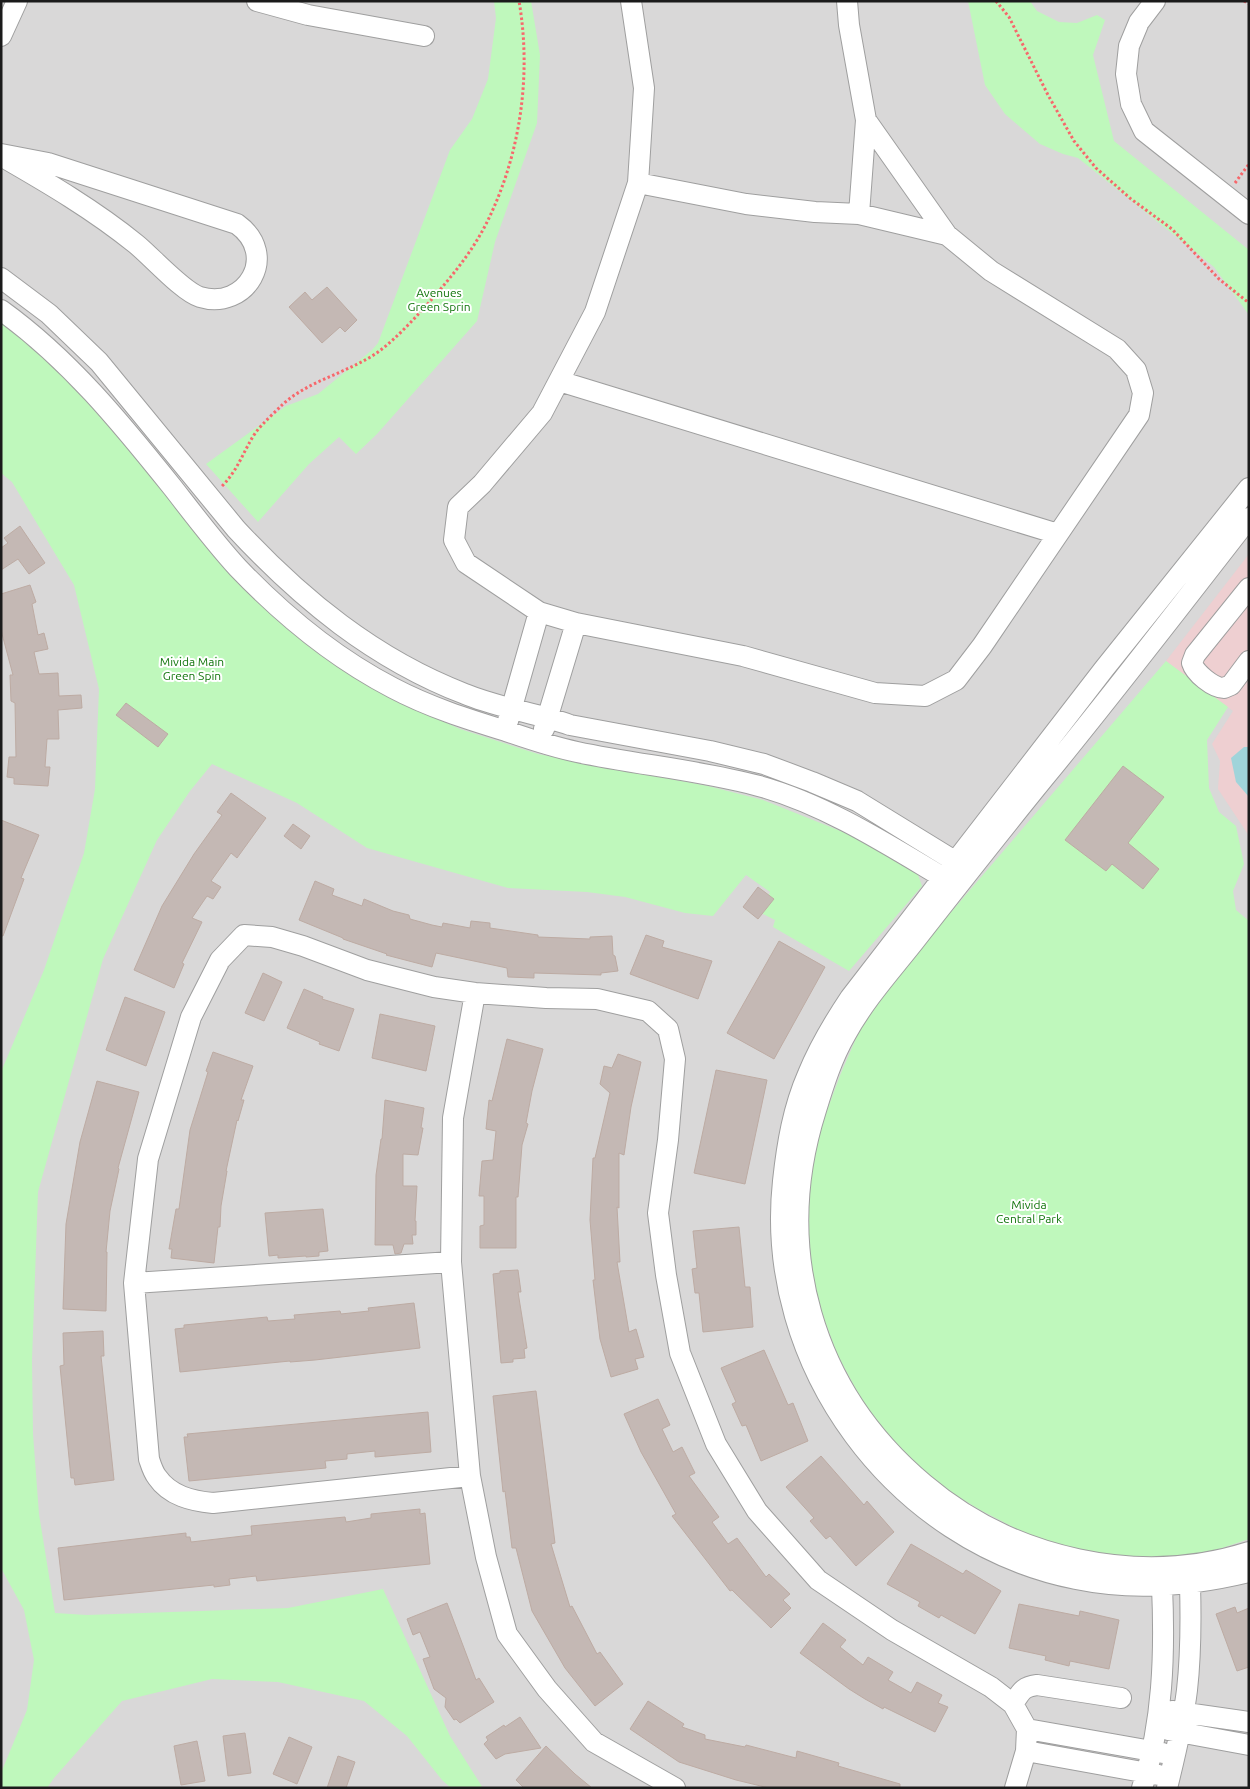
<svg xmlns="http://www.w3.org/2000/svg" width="1250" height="1789" font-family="Ubuntu,sans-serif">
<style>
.residential{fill:#d9d8d8}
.commercial{fill:#eecfd1}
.park{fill:#bff8bc}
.water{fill:#a0d4da}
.building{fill:#c4b8b4;stroke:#bdaba3}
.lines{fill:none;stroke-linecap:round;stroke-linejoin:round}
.minor-casing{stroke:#9f9f9f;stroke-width:22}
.path{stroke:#f7676b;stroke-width:3;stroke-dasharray:2.5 2.5;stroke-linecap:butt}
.minor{stroke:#fff;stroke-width:20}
.labels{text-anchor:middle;stroke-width:4;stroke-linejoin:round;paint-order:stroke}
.park-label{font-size:12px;fill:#12750d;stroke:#fff}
</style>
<rect width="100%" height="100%" fill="#ece7e0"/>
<!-- residential -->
<path class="residential" d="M1,1H1249V1788H1Z"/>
<!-- commercial -->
<path class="commercial" d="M1249,554V836L1218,789L1220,761L1212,744L1233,711L1166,661Z"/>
<!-- park -->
<path class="park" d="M494,1H531L540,55L537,123L495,242L477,321L377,434L356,454L339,437L309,464L258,522L206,464L286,406L318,394L372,350L378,343L450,150L472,119L488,79L496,18Z
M968,1H1030L1037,11L1059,22L1077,23L1097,15L1105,20L1093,55L1114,141L1249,250V315L1214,267L1078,158L1063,154L1040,144L1005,114L985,85Z
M1,318L104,412L243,585L388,696L460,729L538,754L708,786L763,800L848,834L917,872L922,886L849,971L773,927L775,920L761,913L770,892L746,875L713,916L685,913L625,897L587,892L508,888L367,848L297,803L212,764L190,791L157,840L103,959L38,1192L32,1360L33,1434L39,1514L55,1613L87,1615L288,1608L383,1589L450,1736L483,1788H451L442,1780L407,1736L364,1701L278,1682L212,1679L122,1701L54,1778L47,1788H1V1773L27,1710L34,1660L24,1610L1,1568V1072L44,970L84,853L95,789L99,689L74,585L12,482L1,473Z
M1166,661L1228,707L1207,740L1209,788L1219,812L1236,826L1244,864L1233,891L1236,910L1249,921V1539L1213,1551L1161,1558L1102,1557L1036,1539L982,1511L940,1486L901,1450L865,1406L837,1354L819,1305L807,1244L810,1182L820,1129L841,1073L861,1027L921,945L952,911Z"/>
<!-- water -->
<path class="water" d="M1244,747H1249V797L1236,782L1231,758Z"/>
<!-- building -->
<path class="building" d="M327,287L357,320L345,332L340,327L322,343L289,307L305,292L312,300Z
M20,526L45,563L29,574L18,559L1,570V548L8,543L4,538Z
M30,585L36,602L32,604L38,635L44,633L48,649L34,652L39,674L58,673L59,696L81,695L82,708L58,710L59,739H47L45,767H50L48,786L14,784V778L7,777L9,757H16L15,703L11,701L10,675H13L1,630V594Z
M126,703L168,734L158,747L116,715Z
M1123,766L1164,797L1128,843L1159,869L1143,889L1112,864L1106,871L1065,840Z
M231,793L266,818L237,858L231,853L211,881L221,887L213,899L207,896L192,918L202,922L182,963L184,964L174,988L134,970L162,906L194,854L222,815L217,812Z
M1,820L39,835L21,878L24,879L3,936H1Z
M293,824L310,836L301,849L284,836Z
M315,881L334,889L332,895L362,906L364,899L393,911L409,915L410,919L432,925L442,927L443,923L470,928L471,921L490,923V928L538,935V937L590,939V937L612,936L613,955L615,956L618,971L601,973V975L534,973V978L508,977L507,968L436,953L432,967L386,955L387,954L343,939V938L299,920Z
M758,887L774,899L758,919L743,907Z
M646,935L664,941L662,947L712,961L698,999L630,974Z
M779,941L825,967L774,1059L727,1033Z
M263,973L282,982L264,1021L245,1013Z
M304,989L323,997L322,999L354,1009L339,1051L319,1044L320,1042L287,1028Z
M125,997L165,1012L146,1066L106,1050Z
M380,1014L435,1026L426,1071L372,1058Z
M507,1039L543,1049L532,1091L526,1123L528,1124L522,1145L518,1197H516V1248H480V1226L484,1225V1196H479L482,1161L493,1160L496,1131L486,1129L489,1100L492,1101Z
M213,1052L253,1066L241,1100H244L238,1121L237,1120L226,1171H227L221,1206L220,1227H218L214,1263L171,1258L172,1249H169L176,1209H179L190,1130L208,1072L206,1071Z
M618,1054L641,1062L631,1107L624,1155L619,1153V1208L617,1207L620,1262H617L629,1332L636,1329L644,1357L635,1359L638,1369L611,1377L600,1339L593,1280H595L590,1220L593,1158H595L610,1093L600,1084L604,1066L612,1068Z
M716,1070L767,1080L745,1184L694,1173Z
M97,1081L139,1092L118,1168L119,1169L110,1211L106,1252H107L106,1311L63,1309L66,1224L80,1142Z
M385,1100L424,1108L421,1128H423L418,1155L403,1154V1186H417L415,1221H416V1235H412L413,1244H404L401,1253L395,1254L393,1245H375L376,1175L381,1139H382Z
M323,1209L328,1251L319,1252V1256L306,1257V1256L278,1258V1255L269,1256L265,1213Z
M739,1227L745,1287H750L753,1327L703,1332L699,1293H695L692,1269L697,1268L693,1231Z
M518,1270L521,1292H518L527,1348L524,1349L525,1358L513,1359V1362L501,1363L493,1274L500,1273V1271Z
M414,1303L420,1348L315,1360L290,1362V1361L180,1372L175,1329L184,1328V1325L267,1317L268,1321L295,1319L294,1315L340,1311L341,1314L369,1311L368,1308Z
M103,1331L104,1356H101L114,1480L75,1485L74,1478H71L60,1366L64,1365L63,1333Z
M764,1350L788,1405L793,1403L808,1441L761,1461L746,1425L742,1426L732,1404L736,1402L721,1368Z
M536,1391L555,1543L551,1544L570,1607L572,1606L597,1654L600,1652L623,1684L595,1706L565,1668L532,1611L516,1548H512L505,1491L503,1492L493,1396Z
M658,1399L670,1425L662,1429L673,1452L682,1447L695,1473L689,1476L719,1517L712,1522L728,1544L737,1538L766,1577L769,1574L790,1594L783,1600L791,1608L771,1628L732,1590L730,1591L672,1516L676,1514L641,1452L624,1414Z
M428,1412L431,1452L375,1457V1451L347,1454V1459L325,1461L326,1468L189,1481L184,1437H188L187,1434Z
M821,1456L864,1505L867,1501L894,1532L856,1566L830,1536L826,1539L810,1521L814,1518L786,1487Z
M420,1509V1514L425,1513L430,1564L257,1581L256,1576L229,1579L230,1585L214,1587V1585L64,1600L58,1548L186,1533V1537H190L191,1542L252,1535L251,1526L345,1517L346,1522L371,1518V1514Z
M911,1544L963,1574L966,1570L1001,1591L975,1634L941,1615L939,1618L918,1606L920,1602L887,1584Z
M447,1603L476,1680L479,1678L494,1702L460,1723L456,1719L454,1720L445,1707L446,1698L434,1689L423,1659L430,1657L420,1632L413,1635L407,1619Z
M1019,1604L1079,1616L1080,1611L1119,1620L1109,1669L1070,1661L1069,1666L1045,1660L1046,1656L1009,1648Z
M1235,1607L1237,1613L1249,1608V1667L1237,1671L1216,1614Z
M823,1623L846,1640L840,1647L863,1665L868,1657L893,1672L888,1680L911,1693L917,1682L942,1695L938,1703L948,1707L935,1732L884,1707L883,1709L865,1699L849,1689L800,1653Z
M648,1701L684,1724L682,1727L705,1735V1739L745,1747L746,1745L796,1758L797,1751L839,1763L838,1766L900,1784V1788H769L736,1780L679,1762L630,1729Z
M520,1717L541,1748L505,1754L496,1759L484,1744L488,1740L486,1737L504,1725L505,1727Z
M245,1733L251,1773L228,1776L223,1736Z
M289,1737L312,1747L297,1784L273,1774Z
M197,1741L205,1781L181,1785L174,1746Z
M546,1746L575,1774L592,1788H524L516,1780Z
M338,1756L355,1762L346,1788H327Z"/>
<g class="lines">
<!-- minor casing -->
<g class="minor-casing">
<path id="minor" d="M257,1L308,15L424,36
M631,1L644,88L638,183L595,312L542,413L482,484L458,507L454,540L466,563L539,612L576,623L743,656L875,693L925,696L956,680L982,646L1139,415L1143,393L1136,370L1117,349L991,271L947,235L859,214L815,212L746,204L638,183
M847,1L849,25L866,120L859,214
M1155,1L1139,22L1129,46L1126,74L1131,104L1144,131L1249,214
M1,36L17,1
M866,120L947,235
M1,154L48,163L237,224C280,255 246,311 200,297C183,292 151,256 136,244C94,210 48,183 1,156
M1,278L49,314L99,362L236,529C301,599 374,659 465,694C499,708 536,713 570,725L710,751L764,764L812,782L857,801L966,868
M1,310C69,359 121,423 173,488C194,515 215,543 238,568C283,615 335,658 393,688C429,707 467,719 506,731C529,739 553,747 577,752C638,765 699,770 759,786C828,805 893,848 954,884
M559,381L1058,534
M1249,488L1104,669L850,998C834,1022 819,1047 808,1074C793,1108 787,1144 783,1181C763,1365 895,1543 1076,1579C1134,1591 1192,1586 1249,1572
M1249,518C1181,605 1114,693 1044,778C1000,832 956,888 913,943C890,972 864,1001 846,1034C832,1058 824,1084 816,1110C772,1249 812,1390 924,1484C1012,1559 1139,1587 1249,1552
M1249,588L1195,655L1192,663C1195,673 1213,688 1224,688L1231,685L1249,661
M508,721L539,612
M544,729L576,623
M475,993L453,1118L451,1262L470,1476L486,1557L507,1634L547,1689L594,1742L675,1788
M134,1283L451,1262
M470,1476L213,1503C192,1501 170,1496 157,1477C153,1472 151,1465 149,1459L134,1283L148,1159L191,1017L220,960L244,935L272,937L303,946L367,970L434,987L475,993L546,998L597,999L648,1011L668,1029L675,1059L668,1140L658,1213L666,1275L680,1353L716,1444L757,1511L818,1580L892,1630L991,1687L1013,1704L1027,1729L1026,1751L1015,1788
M1013,1704C1021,1692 1022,1687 1037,1685L1121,1698
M1172,1711L1249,1722
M1027,1729L1163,1753
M1168,1730L1249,1745
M1026,1751L1159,1775
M1142,1788C1163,1723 1165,1654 1162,1586
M1167,1788C1175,1756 1183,1723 1187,1690C1191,1655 1191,1619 1190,1584"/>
</g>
<!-- path -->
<path class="path" d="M996,1L1009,17L1048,95L1074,141L1096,168L1131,199L1172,229L1219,279L1249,303
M1244,1L1249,4
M1235,183L1249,164
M222,486C239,469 243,451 256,432C263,423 274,413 282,405C309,380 348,373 378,352C396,339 417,316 432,299C452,276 471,253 485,226C520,158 532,76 519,1"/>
<!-- minor -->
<use href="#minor" class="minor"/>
</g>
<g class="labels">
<!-- park labels -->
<g class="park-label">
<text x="439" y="297">Avenues<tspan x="439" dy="14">Green Sprin</tspan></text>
<text x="192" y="666">Mivida Main<tspan x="192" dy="14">Green Spin</tspan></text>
<text x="1029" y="1209">Mivida<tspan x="1029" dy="14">Central Park</tspan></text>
</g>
</g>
<!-- border -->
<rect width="1250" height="1789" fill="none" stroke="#1b1b1b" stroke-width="5"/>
</svg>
